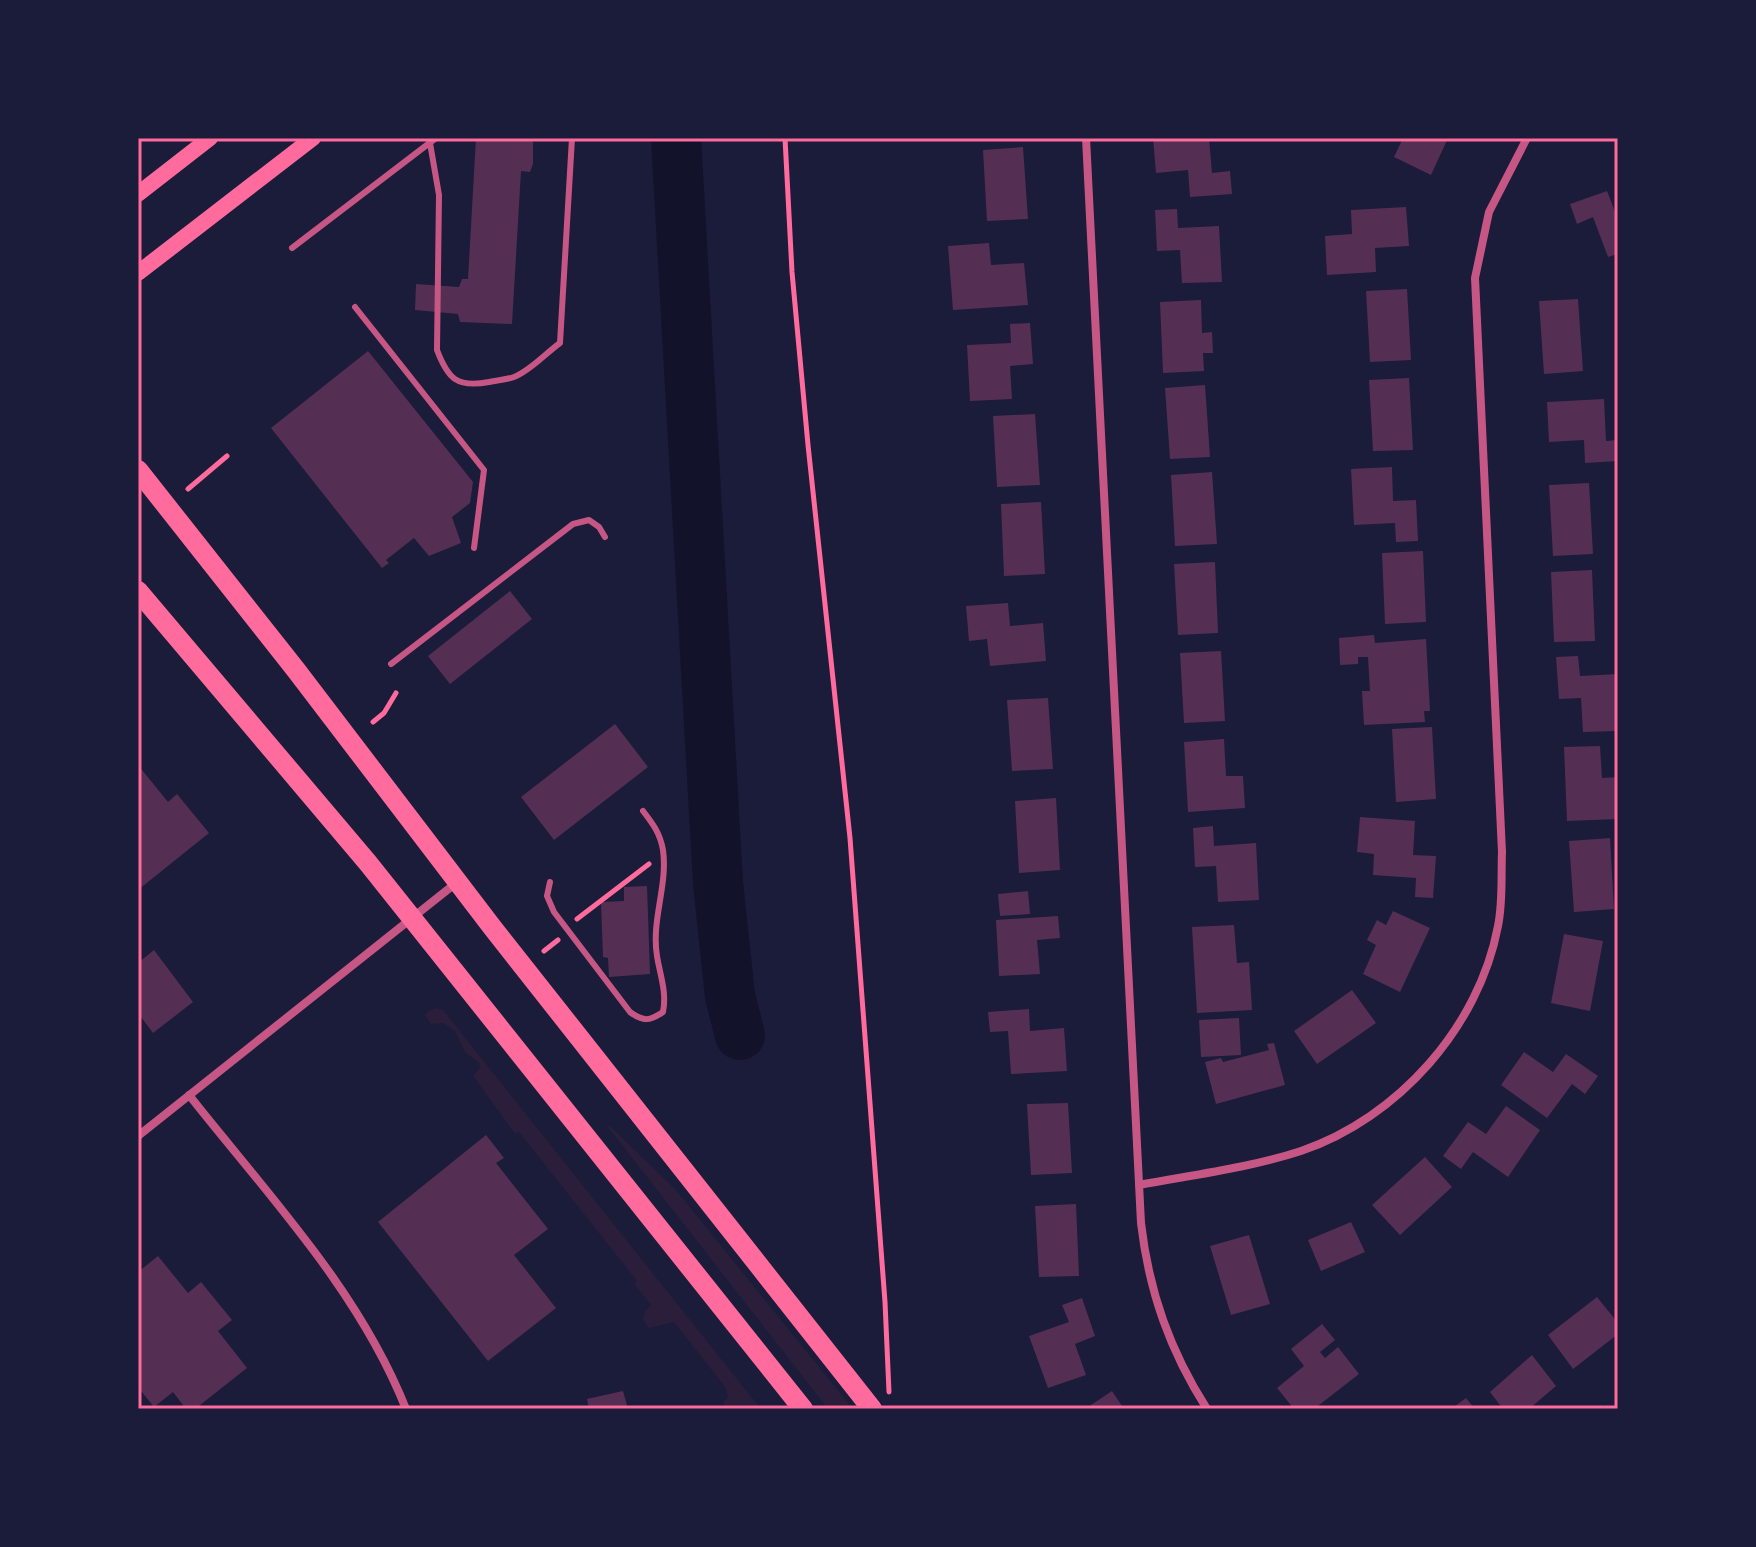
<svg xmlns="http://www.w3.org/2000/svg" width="1756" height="1547" font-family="Lato,sans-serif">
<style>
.green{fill:#2a1e3b}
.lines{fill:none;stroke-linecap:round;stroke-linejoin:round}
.river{stroke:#12122b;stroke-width:50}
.building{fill:#542f53}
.path{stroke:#ff6b9d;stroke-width:5}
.service{stroke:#c65784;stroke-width:6}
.minor{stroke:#c65784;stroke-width:8}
.secondary{stroke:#ff6b9d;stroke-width:16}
.primary{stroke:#ff6b9d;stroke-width:20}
.neatline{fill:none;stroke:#ff6b9d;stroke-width:3}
</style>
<rect width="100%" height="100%" fill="#1b1b3a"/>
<!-- green -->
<path class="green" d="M434,1008L443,1010L761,1409H724V1401L728,1398L726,1388L674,1322L649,1328L643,1319L645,1311L651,1305L634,1284L637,1281L519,1132L515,1134L473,1076L480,1068L479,1063L465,1052L455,1031L443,1023L431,1024L424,1014Z
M610,1126L676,1190L853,1409H828L608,1127Z"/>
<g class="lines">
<!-- river -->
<path class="river" d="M676,138L718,883L730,996L740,1035"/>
</g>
<!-- building -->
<path class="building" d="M476,138H533V164L530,172L521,171L512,324L460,322L458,314L415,310L416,284L459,287L462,279H468Z
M1153,138H1209L1212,173L1230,171L1232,194L1190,197L1188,170L1156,173Z
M1403,138H1448L1431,175L1394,157Z
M1023,147L1028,219L987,221L983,150Z
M1607,191L1615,212L1618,211V254L1608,257L1593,217L1577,224L1570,204Z
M1406,207L1409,246L1375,248L1376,272L1327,275L1325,236L1352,234L1351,210Z
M1177,209L1178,228L1219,226L1222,282L1182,283L1180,250L1157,251L1155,210Z
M989,243L991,265L1024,263L1028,305L953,310L948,246Z
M1407,289L1411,360L1370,362L1366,291Z
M1578,299L1583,371L1544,374L1539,301Z
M1201,300L1202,333L1212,332L1213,353H1203L1204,371L1163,373L1160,302Z
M1030,323L1033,364L1010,366L1012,399L970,401L967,345L1011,343L1010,324Z
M368,351L473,482L470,503L452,517L461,543L429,556L414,538L386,560L389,563L382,568L271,428Z
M1409,378L1413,450L1373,451L1369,380Z
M1205,385L1210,457L1170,459L1165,388Z
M1604,399L1606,441L1618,440V461L1585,463L1584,440L1549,442L1547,402Z
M1035,414L1040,485L997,487L993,416Z
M1392,467L1393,501L1416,500L1418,541L1396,542L1395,523L1354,525L1351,469Z
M1212,472L1217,544L1175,546L1171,475Z
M1589,483L1593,554L1553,556L1549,485Z
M1041,502L1045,574L1004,576L1001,504Z
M1423,551L1426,622L1385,624L1382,553Z
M1215,562L1218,633L1178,635L1174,564Z
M1592,570L1595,641L1554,642L1551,572Z
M510,591L532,619L450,684L428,656Z
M1008,603L1010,626L1043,623L1046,661L990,666L987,639L969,641L966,606Z
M1374,635L1375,643L1426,639L1430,711H1424L1425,722L1364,725L1362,691H1370L1368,657H1358V664L1340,665L1339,638Z
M1221,651L1225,721L1184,723L1180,653Z
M1578,656L1580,676L1618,674V731L1583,732L1581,698L1559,699L1556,657Z
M1048,698L1053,769L1012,771L1007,700Z
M615,724L648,767L554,840L521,797Z
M1432,727L1436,799L1396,802L1392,729Z
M1224,739L1226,776H1243L1245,808L1188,812L1184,742Z
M1600,746L1602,778L1618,777V819L1567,821L1564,747Z
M138,765L168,802L177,794L209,833L138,890Z
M1056,798L1060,870L1019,873L1015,801Z
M1360,817L1415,821L1413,855L1436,856L1433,898L1415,897L1416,878L1373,875L1374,854L1357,852Z
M1213,826L1214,846L1256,843L1259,900L1218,902L1216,866L1195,867L1193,828Z
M1610,838L1614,909L1574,912L1569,841Z
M647,886L650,974L609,977L608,958L603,957L601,902L624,901V887Z
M1028,891L1030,914L1000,916L998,894Z
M1393,911L1430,928L1400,992L1363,974L1376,945L1367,940L1377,920L1386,925Z
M1058,916L1060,938L1037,940L1040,974L999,976L996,920Z
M1234,925L1237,963L1249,962L1252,1010L1197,1013L1192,927Z
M1564,934L1603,941L1590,1011L1551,1003Z
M154,950L193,1002L153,1033L138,1013V963Z
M1352,990L1376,1023L1317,1064L1294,1031Z
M1029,1009L1030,1031L1064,1028L1067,1071L1011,1074L1008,1031L990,1032L988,1012Z
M1239,1018L1241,1055L1201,1057L1199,1020Z
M1274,1043L1285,1085L1216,1104L1205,1062L1221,1058L1223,1062L1269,1050L1267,1044Z
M1524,1052L1553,1072L1566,1054L1598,1076L1585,1094L1572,1084L1547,1118L1501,1085Z
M1068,1103L1072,1173L1031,1175L1027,1104Z
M1506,1106L1540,1130L1508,1177L1473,1152L1461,1169L1443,1156L1468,1122L1486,1134Z
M486,1135L504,1158L496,1163L548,1229L514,1255L556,1308L488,1361L378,1222Z
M1425,1157L1452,1187L1400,1235L1372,1205Z
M1076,1204L1079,1276L1039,1277L1035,1206Z
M1351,1222L1365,1252L1321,1271L1308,1240Z
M1249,1235L1270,1304L1231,1315L1210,1246Z
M158,1256L188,1293L201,1282L232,1320L218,1331L247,1368L195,1409H186L173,1392L154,1407L138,1387V1272Z
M1597,1297L1618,1323V1334L1573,1369L1548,1335Z
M1082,1298L1095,1336L1075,1344L1086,1375L1048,1388L1029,1336L1069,1322L1062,1305Z
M1322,1324L1335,1340L1320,1352L1325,1358L1338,1347L1359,1374L1314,1409H1294L1277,1388L1304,1366L1291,1349Z
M1532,1355L1556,1386L1529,1409H1503L1490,1392Z
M623,1391L628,1409H589L587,1399Z
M1112,1391L1124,1409H1085Z
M1466,1398L1475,1409H1451Z"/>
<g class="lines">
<!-- path -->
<path class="path" d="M785,138L792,272L808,445L850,838L885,1302L889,1392
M188,489L227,456
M373,722L384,713L396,693
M577,919L649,864
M544,951L558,940"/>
<!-- service -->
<path class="service" d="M430,143L439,195L437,350C448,379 457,388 489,382C497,380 506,380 514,377C530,371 546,353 560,343L572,138
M292,248L436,138
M355,307L484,470L474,548
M391,664L573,524L589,520L599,527L605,537
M550,882L547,896L554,912L630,1012C643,1022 650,1021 663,1012C667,992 660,975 657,956C651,920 668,886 663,850C660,833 653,824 643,811"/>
<!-- minor -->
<path class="minor" d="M1086,138L1141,1223C1149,1292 1170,1351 1207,1409
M189,1095C267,1194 359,1290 406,1409
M138,1136L456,883
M1139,1185C1192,1175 1249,1168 1301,1151C1398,1118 1479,1027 1498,926C1503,902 1501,876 1502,852L1475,278L1489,212L1527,138"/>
<!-- secondary -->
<path class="secondary" d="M138,194L210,138
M138,273L313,138"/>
<!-- primary -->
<path class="primary" d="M138,470L296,670L492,927L872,1409
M138,591L368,863L803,1409"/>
</g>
<!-- border -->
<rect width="1756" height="1547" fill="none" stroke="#1b1b3a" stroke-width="280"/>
<rect x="140" y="140" width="1476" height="1267" class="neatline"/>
</svg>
